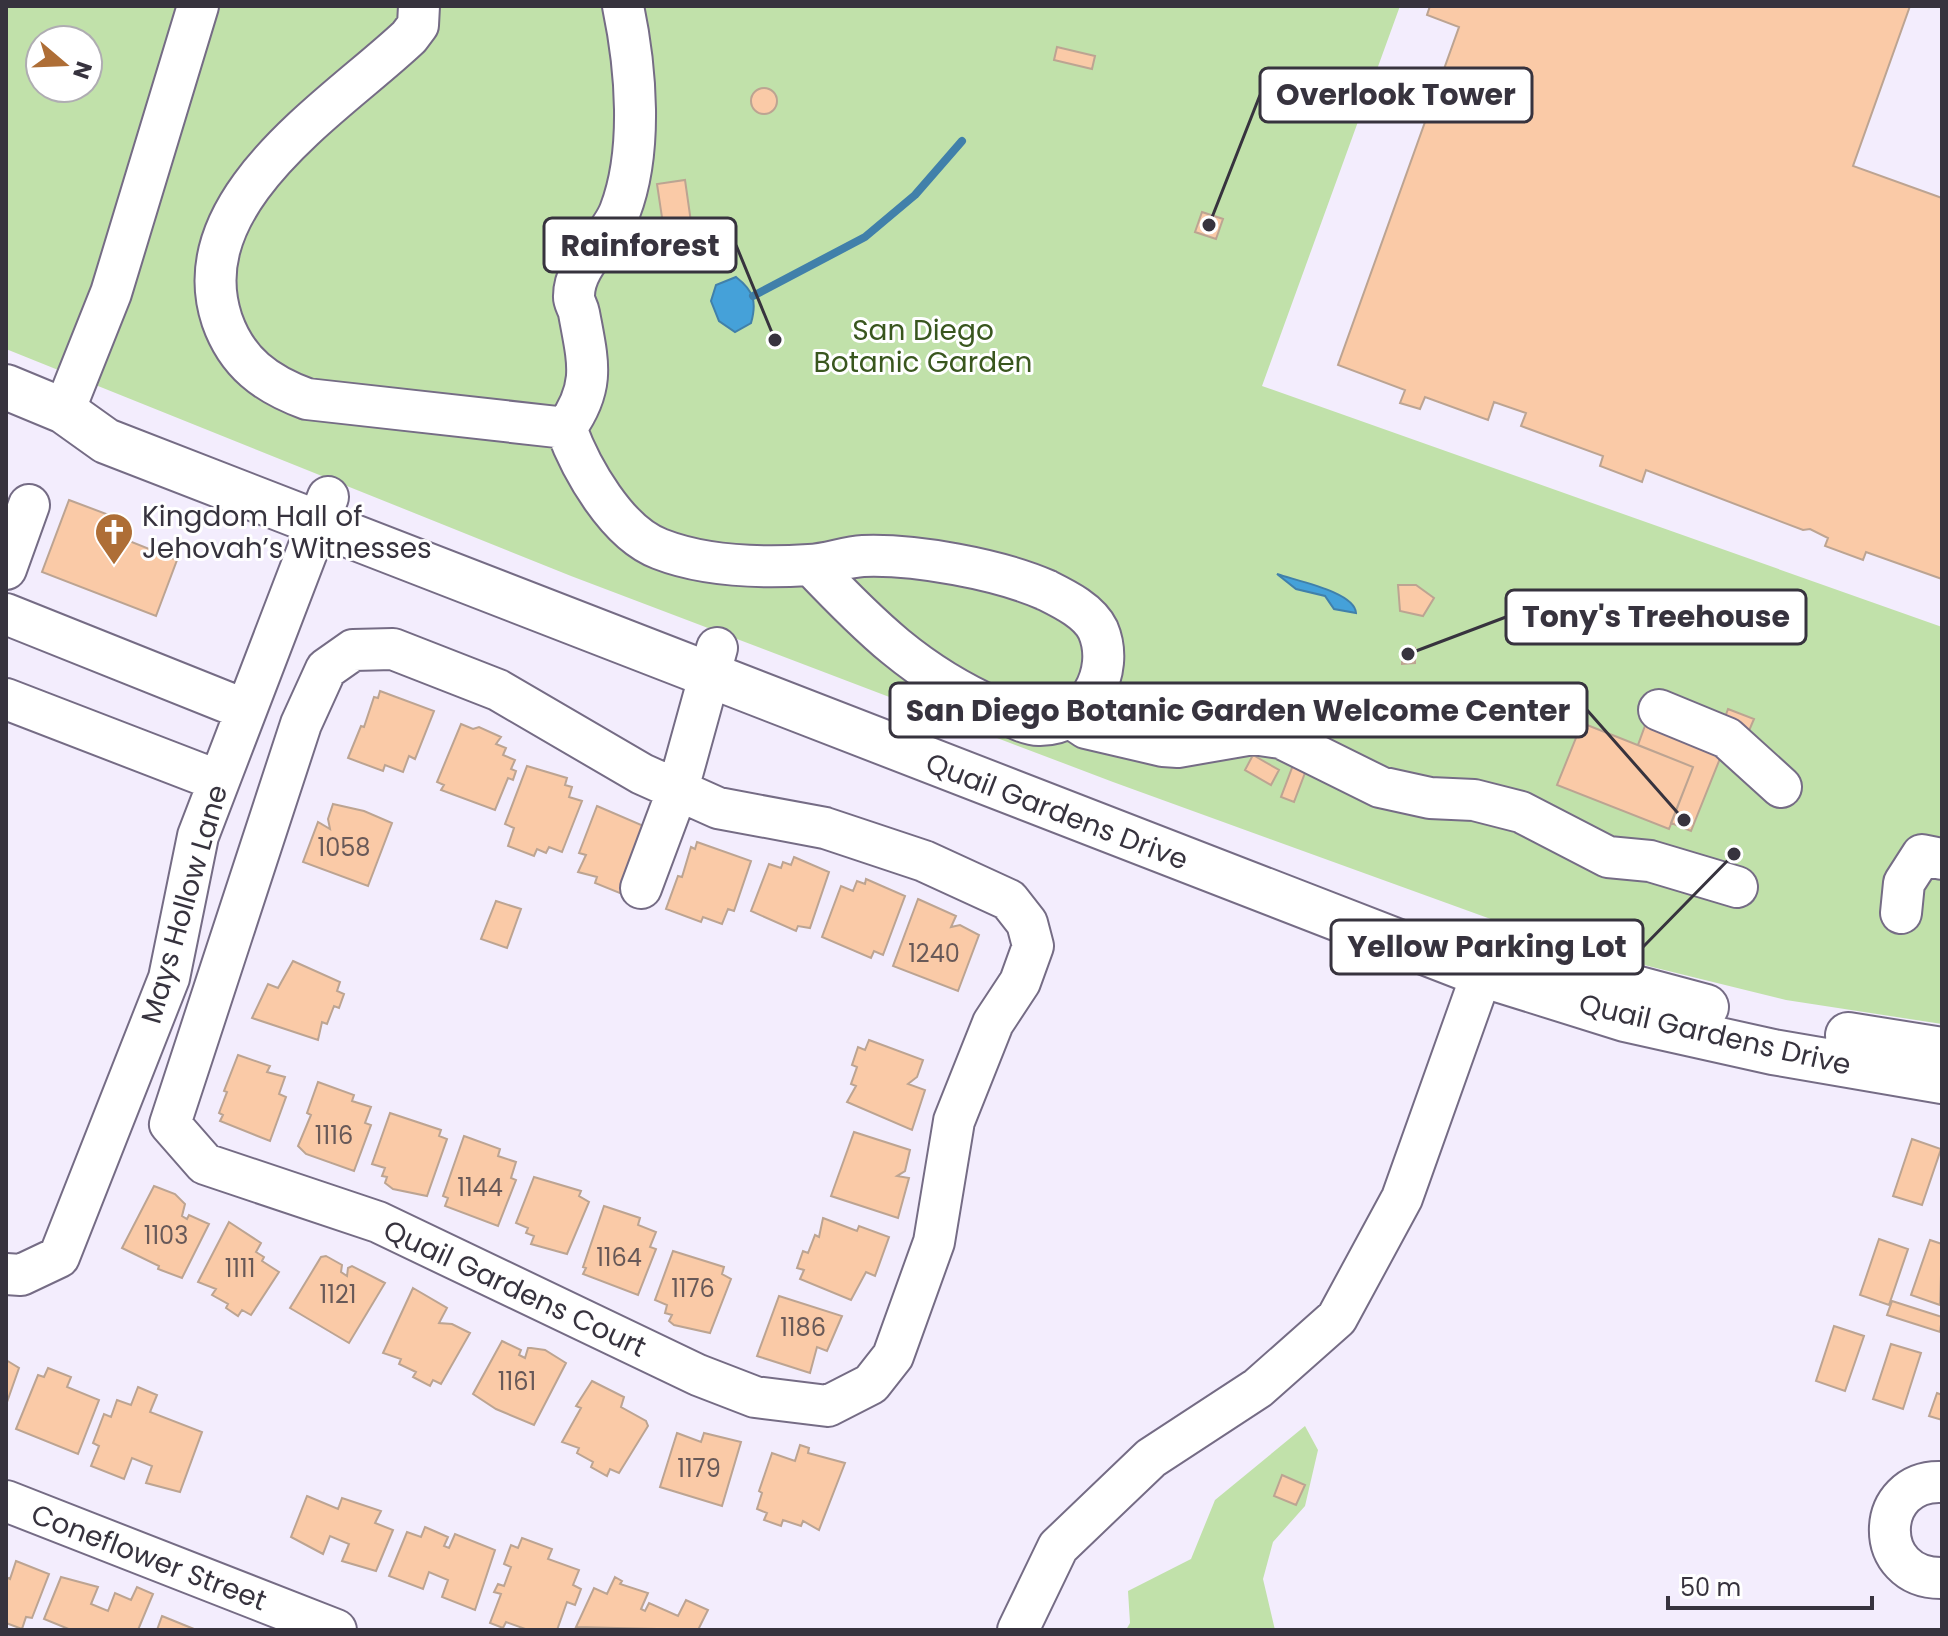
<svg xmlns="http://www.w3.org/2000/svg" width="1948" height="1636" font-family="Poppins,sans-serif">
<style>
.green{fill:#c1e1aa;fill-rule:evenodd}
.water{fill:#45a1d9;stroke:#4180aa;stroke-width:2}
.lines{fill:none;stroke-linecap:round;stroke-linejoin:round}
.stream{stroke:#4180aa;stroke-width:8}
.building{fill:#facaa7;stroke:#bca492;stroke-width:2}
.minor-casing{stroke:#756c85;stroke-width:44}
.major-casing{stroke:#756c85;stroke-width:48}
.minor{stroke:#fff;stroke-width:40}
.major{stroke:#fff;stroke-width:44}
.labels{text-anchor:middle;stroke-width:6;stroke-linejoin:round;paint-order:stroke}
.number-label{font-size:24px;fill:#685958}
.park-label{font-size:28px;fill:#39561e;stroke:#fff}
.poi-label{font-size:28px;fill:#37333e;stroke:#fff;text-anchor:start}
.street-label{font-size:28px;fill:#37333e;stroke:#fff}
.leader{fill:none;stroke:#37333e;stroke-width:3}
.callout-dot{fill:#37333e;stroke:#fff;stroke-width:3}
.callout{fill:#fff;stroke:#37333e;stroke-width:3}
.callout-label{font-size:30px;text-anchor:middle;font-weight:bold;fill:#37333e}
</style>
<rect width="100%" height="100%" fill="#f3edfd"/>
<!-- green -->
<path class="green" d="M6,6H1400L1262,386L1942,627V1024L1786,1000L1648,966L1510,926L1113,782L571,576L6,349ZM40,40H88V88H40Z
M1305,1426L1318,1450L1305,1506L1273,1542L1263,1579L1275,1630H1126L1130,1623L1128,1591L1191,1559L1215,1500Z"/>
<!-- water -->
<path class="water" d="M736,277C754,291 757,302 751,323L735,332L719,321L711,301L716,285Z
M1277,574C1297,581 1355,592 1356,613L1334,609L1325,596L1296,589Z"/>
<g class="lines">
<!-- stream -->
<path class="stream" d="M753,296L865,237L915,195L962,141"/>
</g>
<!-- building -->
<path class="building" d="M1430,6H1910L1853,166L1942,198V579L1866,552L1863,560L1825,546L1828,538L1810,529L1803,530L1646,470L1642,482L1600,466L1603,456L1521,426L1526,413L1494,402L1488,420L1425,397L1420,409L1400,403L1405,390L1338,365L1459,27L1427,15Z
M1057,47L1095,56L1092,69L1054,60Z
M751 101a13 13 0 1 1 26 0a13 13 0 1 1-26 0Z
M685,180L692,229L656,235L654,225L663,224L657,184Z
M1202,212L1223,219L1216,239L1195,232Z
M69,500L125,521L119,537L177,560L156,616L42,572Z
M1398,585H1416L1434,598L1423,616L1400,611Z
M1402,648H1415V663L1402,664Z
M380,691L434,711L415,759L409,756L403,772L385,765L383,771L348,758L361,726L364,727L374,697L378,698Z
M1728,709L1754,719L1748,733L1723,723Z
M1650,712L1725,746L1691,831L1671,823L1693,767L1638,745Z
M1582,723L1693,767L1669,829L1557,785Z
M461,724L473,729L479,727L501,737L496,744L506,748L503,755L515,760L511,769L516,771L513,780L508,778L495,810L441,790L444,785L437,782Z
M1298,752L1311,757L1294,802L1281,797Z
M1253,755L1279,770L1271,785L1245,770Z
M527,766L567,778L565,785L572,787L569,797L582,801L562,852L549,847L546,853L537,849L534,856L508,846L514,828L505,824Z
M333,804L364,811L392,823L368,886L303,862L318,822L330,829L328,819Z
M597,806L646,827L627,896L595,883L597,877L578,872L586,855L579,853Z
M697,842L751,861L734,911L728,909L722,924L703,917L701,922L666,909L678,876L682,877L691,847L695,849Z
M794,857L829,872L810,928L798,926L796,931L751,911L769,864L781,868L783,862L791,865Z
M866,879L905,896L883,955L874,951L871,958L822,937L841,886L853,891L857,881L865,884Z
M918,899L956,916L951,927L960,925L979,935L958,991L893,966Z
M496,901L521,909L507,948L481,939Z
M293,961L340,982L337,991L344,994L339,1008L334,1006L327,1024L322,1022L318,1040L252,1018L268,984L278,988Z
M869,1040L923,1060L917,1077L908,1084L925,1090L912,1130L847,1102L856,1086L851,1084L857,1067L852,1065L858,1047L865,1050Z
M238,1055L270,1066L267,1072L285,1077L279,1094L286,1097L270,1141L220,1121L223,1115L219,1113L227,1092L224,1091Z
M318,1082L354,1095L352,1101L371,1107L365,1123L371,1125L354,1171L306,1154L298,1146L311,1115L307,1113Z
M390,1113L441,1130L439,1136L447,1139L427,1196L393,1189L385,1183L387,1177L382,1176L385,1168L372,1164Z
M854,1132L910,1150L905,1171L897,1176L909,1178L898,1218L831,1196Z
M464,1136L500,1149L498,1156L516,1162L511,1178L516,1180L498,1226L445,1206L448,1198L443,1196Z
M1912,1139L1941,1149L1922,1205L1893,1196Z
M534,1177L581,1191L579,1196L589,1202L567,1254L531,1244L534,1236L526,1233L528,1228L516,1223Z
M154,1186L175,1194L185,1204L182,1216L187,1219L189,1215L209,1224L182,1278L158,1269L159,1266L122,1248Z
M604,1206L640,1218L638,1225L656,1232L650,1247L656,1249L638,1295L583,1274L586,1268L583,1267Z
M823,1218L857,1231L859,1226L889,1237L875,1276L866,1272L851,1300L800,1279L804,1270L797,1268L803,1251L808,1253L815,1235L819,1237Z
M229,1222L261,1243L256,1252L264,1257L262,1261L279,1272L251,1315L242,1310L238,1316L226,1308L228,1304L212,1295L216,1289L198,1282Z
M1879,1239L1908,1249L1889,1305L1860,1295Z
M1930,1240L1942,1244L1940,1305L1911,1295Z
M673,1251L724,1267L722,1274L731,1279L710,1333L674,1325L669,1321L672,1315L665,1313L667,1305L655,1300Z
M326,1256L342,1265L341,1272L347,1276L348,1268L352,1266L385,1283L349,1343L290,1308L321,1257Z
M413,1288L447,1308L439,1323L452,1324L470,1333L441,1384L433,1380L430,1386L413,1377L416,1372L399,1364L401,1359L383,1353Z
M779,1296L842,1316L827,1351L817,1347L810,1373L757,1356Z
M1892,1301L1942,1317L1940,1332L1887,1315Z
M1834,1326L1864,1336L1845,1391L1816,1381Z
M502,1341L521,1350L519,1355L525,1358L528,1348H531L545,1350L566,1363L534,1425L496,1409L473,1394Z
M1891,1344L1921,1353L1903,1409L1873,1399Z
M6,1360L19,1368L6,1405Z
M48,1368L71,1377L67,1387L99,1400L78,1454L16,1429L38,1375L44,1377Z
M592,1381L624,1397L621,1407L646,1421L648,1426L619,1473L610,1469L607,1476L591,1467L593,1462L577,1453L579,1448L562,1442L581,1408L576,1406Z
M138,1387L157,1395L150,1412L202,1432L180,1492L146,1483L152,1466L132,1458L124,1479L91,1466L99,1446L93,1443L104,1414L111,1417L117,1400L131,1405Z
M1937,1393L1942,1395V1420L1929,1416Z
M677,1433L701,1442L704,1433L741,1442L722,1506L660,1487Z
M800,1445L809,1448L808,1453L845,1463L819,1530L803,1521L801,1526L783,1520L781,1526L764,1520L767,1513L757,1509L762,1493L759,1491L772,1453L795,1461Z
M1282,1475L1305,1485L1296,1505L1274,1496Z
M307,1496L338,1509L342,1498L381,1511L375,1523L393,1530L376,1571L342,1561L349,1544L330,1536L323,1554L291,1537Z
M425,1527L448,1537L444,1546L449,1548L455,1534L495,1550L475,1610L442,1597L448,1580L429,1572L423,1589L389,1576L407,1532L421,1537Z
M522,1538L552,1549L548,1559L579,1570L573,1585L581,1589L575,1605L567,1602L557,1630H528L506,1622L503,1628L490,1623L501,1594L494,1592L498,1584L504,1586L511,1567L504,1564L511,1545L518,1548Z
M16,1561L49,1574L32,1618L26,1617L22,1629L6,1623V1577L10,1579Z
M61,1577L98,1587L91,1604L108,1611L115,1593L131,1600L137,1587L153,1594L138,1630H71L44,1619Z
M615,1577L622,1581L620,1584L648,1593L641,1609L645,1611L649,1603L678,1616L686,1600L708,1610L698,1630L576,1627L594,1588L607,1594Z
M162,1616L194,1629V1630H157Z"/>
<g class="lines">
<!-- minor casing -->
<g class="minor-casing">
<path id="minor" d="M419,6L418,25L409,37C336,106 182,200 222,320C237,363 266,384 307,399L566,428
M623,6C636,68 643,151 620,211C609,240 574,263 574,296C573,301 578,307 579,313C588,362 596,386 566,428C581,469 617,533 660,549C706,567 761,568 809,565C828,564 845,557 863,556C915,554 998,569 1046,590C1064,599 1089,611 1098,630C1116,672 1086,726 1039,725C1025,725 1008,714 995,708C917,674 869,626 811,565
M64,411L111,293L198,6
M6,569L29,505
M6,614L246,710
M393,649L498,690L642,774L718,808L825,828L924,861L1009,900L1027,923L1033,946L1020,982L993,1023L954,1121L934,1242L893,1356L871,1384L828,1406L755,1397L698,1375L378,1222L205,1164L170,1124L301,724L326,669L353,650Z
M6,699L219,781
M1659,710L1727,738L1781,787
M1071,718L1086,728L1163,746L1178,747L1253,734L1281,738L1380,787L1430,798L1474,800L1521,812L1608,857L1650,861L1737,887
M641,888L678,789L717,648
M1901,913L1904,883L1922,855L1942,859
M6,1274L21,1275L59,1257L169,978L198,836L328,497
M1942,1482C1874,1479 1871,1579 1942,1578
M6,1501L336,1630
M1018,1630L1058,1547L1151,1458L1258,1388L1337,1318L1402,1198L1491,948"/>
</g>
<!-- major casing -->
<g class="major-casing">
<path id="major" d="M6,387L64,411L106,441L1481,974L1625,1019L1773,1052L1942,1081
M1560,968L1706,1007
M1848,1035L1942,1050"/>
</g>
<!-- minor -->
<use href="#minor" class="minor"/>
<!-- major -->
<use href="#major" class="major"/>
</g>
<!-- icons -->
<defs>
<g id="church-pin" transform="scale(2)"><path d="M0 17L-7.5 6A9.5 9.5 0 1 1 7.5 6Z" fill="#ae6e36" stroke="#fff"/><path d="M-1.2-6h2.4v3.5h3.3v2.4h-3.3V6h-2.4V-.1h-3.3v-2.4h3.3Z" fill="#fff"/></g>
</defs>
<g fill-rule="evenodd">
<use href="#church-pin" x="114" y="532"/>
</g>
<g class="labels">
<!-- number labels -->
<g class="number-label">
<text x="344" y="856">1058</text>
<text x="934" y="962">1240</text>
<text x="334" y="1144">1116</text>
<text x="480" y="1196">1144</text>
<text x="166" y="1244">1103</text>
<text x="619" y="1266">1164</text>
<text x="240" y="1277">1111</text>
<text x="693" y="1297">1176</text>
<text x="338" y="1303">1121</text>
<text x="803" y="1336">1186</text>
<text x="517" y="1390">1161</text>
<text x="699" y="1477">1179</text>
</g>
<!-- park labels -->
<g class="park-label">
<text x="923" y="340">San Diego<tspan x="923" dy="32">Botanic Garden</tspan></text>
</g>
<!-- poi labels -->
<g class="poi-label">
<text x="142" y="526">Kingdom Hall of<tspan x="142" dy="32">Jehovah’s Witnesses</tspan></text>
</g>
<!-- street labels -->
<g class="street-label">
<text transform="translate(1057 811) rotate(21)" y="10">Quail Gardens Drive</text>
<text transform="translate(184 904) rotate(-74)" y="10">Mays Hollow Lane</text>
<text transform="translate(1715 1034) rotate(13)" y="10">Quail Gardens Drive</text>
<text transform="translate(515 1288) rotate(25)" y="10">Quail Gardens Court</text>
<text transform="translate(149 1557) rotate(21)" y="10">Coneflower Street</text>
</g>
</g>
<!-- callouts -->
<path class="leader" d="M1209 225L1260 95M775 340L736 245M1408 654L1506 617M1684 820L1587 710M1734 854L1643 947"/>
<g class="callout-dot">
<circle cx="1209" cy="225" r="8"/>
<circle cx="775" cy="340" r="8"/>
<circle cx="1408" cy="654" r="8"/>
<circle cx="1684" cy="820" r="8"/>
<circle cx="1734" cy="854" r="8"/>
</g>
<g class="callout">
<rect x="1260" y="68" width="272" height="54" rx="8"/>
<rect x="544" y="218" width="192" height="54" rx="8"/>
<rect x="1506" y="590" width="300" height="54" rx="8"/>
<rect x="890" y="683" width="697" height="54" rx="8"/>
<rect x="1331" y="920" width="312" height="54" rx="8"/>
</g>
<g class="callout-label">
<text x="1396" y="105">Overlook Tower</text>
<text x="640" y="256">Rainforest</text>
<text x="1656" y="627">Tony's Treehouse</text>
<text x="1238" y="721">San Diego Botanic Garden Welcome Center</text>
<text x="1487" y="957">Yellow Parking Lot</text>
</g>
<!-- border -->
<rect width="1948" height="1636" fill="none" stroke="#37333e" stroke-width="16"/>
<!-- north arrow -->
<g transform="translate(64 64) rotate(109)"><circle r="38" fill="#ffffff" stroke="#afadb2" stroke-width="2"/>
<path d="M0-6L14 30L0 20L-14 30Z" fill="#ae6e36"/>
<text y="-12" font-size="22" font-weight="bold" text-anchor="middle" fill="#37333e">N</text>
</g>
<!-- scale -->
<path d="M1668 1596v12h204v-12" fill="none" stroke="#37333e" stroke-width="4"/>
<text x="1680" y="1596" font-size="24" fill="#37333e" stroke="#ffffff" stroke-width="6" paint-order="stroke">50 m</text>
</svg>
